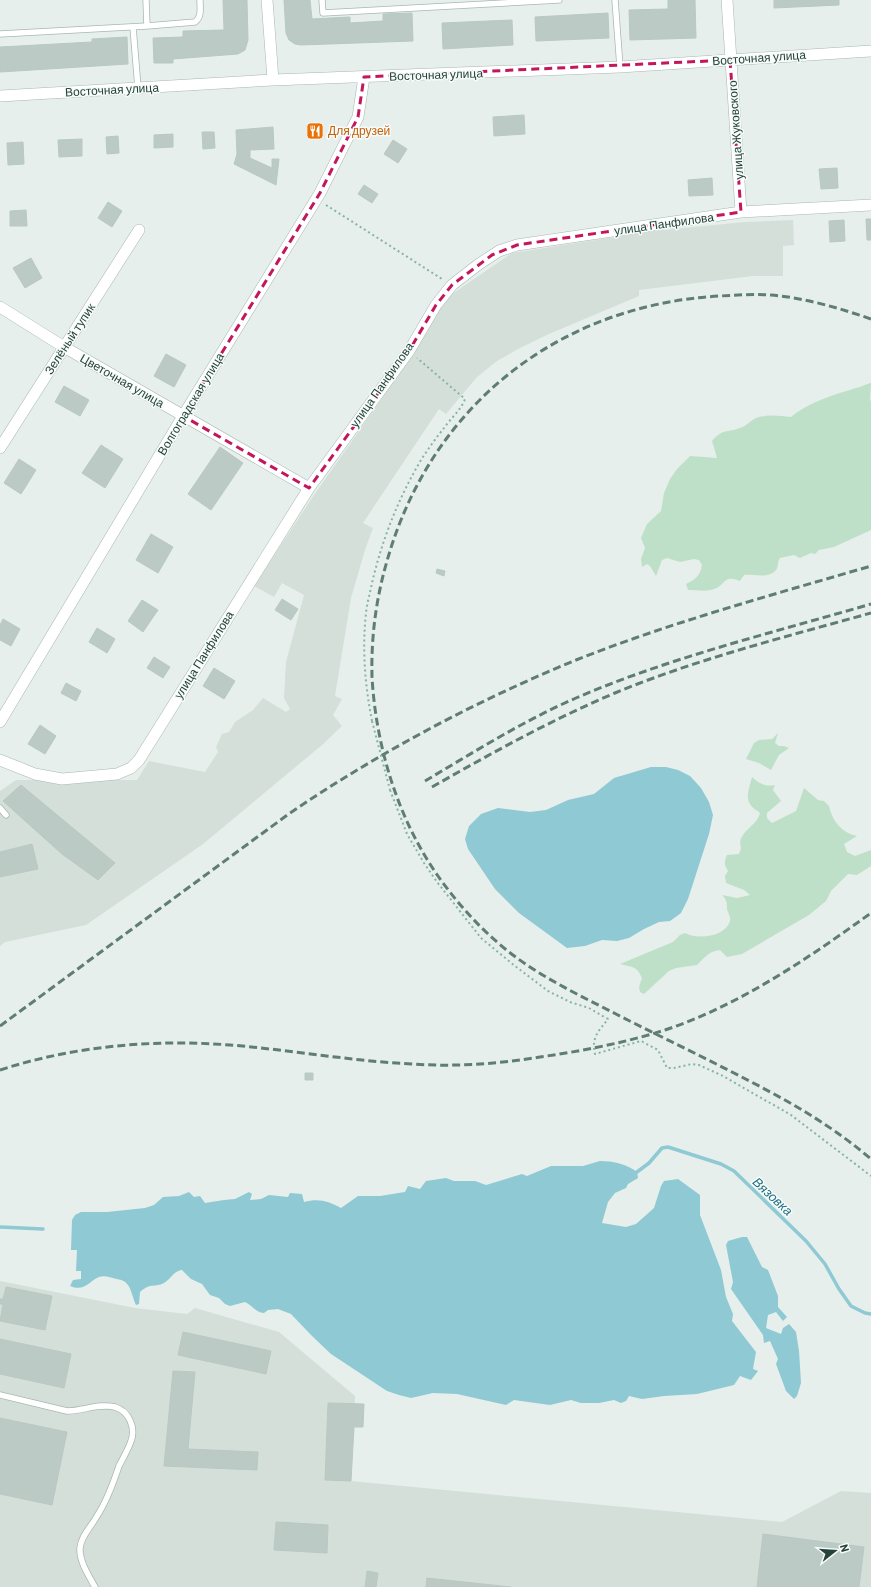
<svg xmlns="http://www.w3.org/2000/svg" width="871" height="1587" font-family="Barlow,sans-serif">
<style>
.built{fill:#d4dfda}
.green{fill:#bfe0c8}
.water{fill:#8ec9d4}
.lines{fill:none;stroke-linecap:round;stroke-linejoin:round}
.stream{stroke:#8ec9d4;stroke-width:3.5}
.building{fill:#bbcac4;stroke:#b8c9c2}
.service-casing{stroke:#a8b8b2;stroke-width:7}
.minor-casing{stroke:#a8b8b2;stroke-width:12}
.path{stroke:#86b3a5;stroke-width:2;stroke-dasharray:2 3;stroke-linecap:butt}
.service{stroke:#fff;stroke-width:5.5}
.minor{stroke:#fff;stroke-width:11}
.rail{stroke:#5f7d75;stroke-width:3;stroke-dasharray:8 4;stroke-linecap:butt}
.path-bridge{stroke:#86b3a5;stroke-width:2;stroke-dasharray:2 3;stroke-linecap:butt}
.marked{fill:none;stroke:#c2185b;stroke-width:3;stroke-dasharray:8 5;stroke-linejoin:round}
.labels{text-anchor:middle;stroke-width:3;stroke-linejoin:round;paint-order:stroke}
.street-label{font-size:12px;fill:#24423a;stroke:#f7fbf9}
.food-label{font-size:12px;fill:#c56008;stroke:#f7fbf9;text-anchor:start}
.water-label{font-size:13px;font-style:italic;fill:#1c6f80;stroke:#f7fbf9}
</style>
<rect width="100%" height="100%" fill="#e6efeb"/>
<!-- built -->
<path class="built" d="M793,220L794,245L783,246V276H753L639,290V296L549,334L520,348L497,361L477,377L446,414L439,409L363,523L373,528L365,550L351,598L335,696L342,699L333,715L342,726L322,745L203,844L86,925L5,942L0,946V791L16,780H137L149,761L205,772L218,752L216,747L222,734L229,732L235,722L253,710L263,698L286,712L290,709L284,698L286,662L304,595L282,583L274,597L254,586L314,495L416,350L430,321L445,299L512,253L654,231L745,222Z
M0,1281L135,1308L187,1314L195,1308L279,1332L355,1396L351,1481L782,1522L841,1491L871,1493V1587H0Z"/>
<!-- green -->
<path class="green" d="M871,383L870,400L871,401V530L834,547L819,550L815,554L811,553L800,558L794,555L780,558C777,562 779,566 776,570C769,579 753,574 744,575L740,581C723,574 726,585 714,589C707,592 696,590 688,590L686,584C696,579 700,576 702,565L699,560L694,559L680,562L667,558L662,560L656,576L650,566L647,564L642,567L641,559L645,548L641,538L647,524L661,511L664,493L670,479L677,469L690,456L717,458L712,441C723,428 727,433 740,428C747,426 751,420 756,418C767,414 780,416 791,417C807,403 836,394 856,388C861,387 866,384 871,383Z
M778,733L775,743L779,746H784L789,748L779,755L771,770L759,763L746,759L754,743L759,740L772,739Z
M752,777C760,784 765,787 775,785L773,790L781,801L767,813V818L772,823L796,811L804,788L818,800L824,801L829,806C832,821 842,833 857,836L844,844L847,852L855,856L871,850V866L857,875L848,874L831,891L826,901L809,915L742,954L727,957L720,950C709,951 704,958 697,965L676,968L669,971L644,994L640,992L639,987L642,978C637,966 632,967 620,964L673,942L680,935L685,933C698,940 725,937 730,921C731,916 728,914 727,909C727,903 727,900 722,895L737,898L750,895L744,890L726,883L725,876L728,871C724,865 724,862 727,855L739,854L741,848C736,832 756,828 760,813C757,810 752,808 750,804C745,796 750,786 752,777Z"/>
<!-- water -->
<path class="water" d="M651,767H666L678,770L690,776L701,788L709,802L713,815L709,834L688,899L681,913L670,921L659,922L644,929L629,938L617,941L602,940L585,946L567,948L519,913L495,889L468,849L465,839L469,826L481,814L498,808L530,812L546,810L568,800L594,794L614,778Z
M600,1161C612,1161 627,1164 637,1172L638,1178L628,1184L626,1188L615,1193L608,1202L602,1223L626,1227L636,1224L654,1208L661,1186L664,1181L678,1179L700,1195V1215L721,1270L726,1297L733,1314L732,1321L756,1352L753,1369L758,1371L751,1380L740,1376L734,1385L697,1394L664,1396L642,1399L629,1396L626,1401L621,1403L614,1400L599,1403H581L571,1400L550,1405L514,1400L506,1405L457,1394L433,1393L411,1398L399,1395L387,1391L331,1354L311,1335L291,1314L278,1309L268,1310L264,1313C255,1312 252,1305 245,1302L230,1306L225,1304L219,1298L210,1295L202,1284L191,1279L182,1270C173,1271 171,1279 164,1283C155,1288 151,1282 140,1292L139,1304L136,1305C133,1299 132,1291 128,1285C125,1281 122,1280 117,1279C111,1278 105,1275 99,1277C88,1282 84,1292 70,1286L73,1280L81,1279V1271H76L77,1250H71L72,1220L75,1215L81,1212H107L145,1208L154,1205L163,1197L179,1196L189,1192L194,1197L200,1196L205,1203L224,1200L235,1199L249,1192L252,1194L250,1200L261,1199L269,1195L288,1197L290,1193L302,1194L304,1202C319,1198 328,1201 341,1208L358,1196H380L405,1192L408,1186L420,1189L426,1181L446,1178L454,1181H475L486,1185L522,1174L527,1176L551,1166H583Z
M742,1237H747L762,1267L768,1270L778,1296V1307L787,1317L783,1321L776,1312L768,1315L766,1328L781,1334L783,1328L789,1324L796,1332L799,1351L801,1383L797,1396L794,1399L786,1391L776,1364L778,1359L770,1341L764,1343L763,1335L731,1289L733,1282L726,1245L728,1241Z"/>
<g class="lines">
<!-- stream -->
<path class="stream" d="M637,1172L649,1163L662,1148L668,1147L721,1164L734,1171L806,1241L825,1264L839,1289L851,1306L865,1313L871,1314
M0,1227L43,1229"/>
</g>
<!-- building -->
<path class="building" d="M223,0H247L248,40L245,50L238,54L173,59V63H154L153,38L183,37V31L224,30Z
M284,0H310L312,19L350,17V23L383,21V14L412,13L413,41L301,45L295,44L289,40L286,33Z
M668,0H695L696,38L630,40L629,10L668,9Z
M774,0H839V5L774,8Z
M608,13L609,38L536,41L535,17Z
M512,20L513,45L443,49L442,23Z
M127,37L128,64L0,72V47L92,42V39Z
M524,115L525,134L494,136L493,117Z
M273,127L274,149L250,150V158L272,168V159H279L276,185L234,164L237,154L236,130Z
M202,132H214L215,148L203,149Z
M173,134V147L154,148V135Z
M118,136L119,153L107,154L106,137Z
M82,139V156L59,157L58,140Z
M393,140L407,149L398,163L384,154Z
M23,142L24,164L8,165L7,143Z
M837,168L838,188L821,189L819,169Z
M712,178L713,195L689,196L688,180Z
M364,185L378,194L372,203L358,194Z
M108,202L122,211L112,227L98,218Z
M26,210L27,226H10V211Z
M866,219H871V240H867Z
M844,220L845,241L830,242L829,221Z
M31,258L42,278L25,288L13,268Z
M166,354L186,365L174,387L154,376Z
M64,386L89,400L80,416L55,402Z
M101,445L123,459L105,488L82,473Z
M220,447L243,463L211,510L188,494Z
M19,459L36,470L21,494L4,483Z
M151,534L173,547L158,573L136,560Z
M437,569L445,571L444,576L436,573Z
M282,599L298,609L291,620L275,610Z
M142,600L158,610L143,632L128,621Z
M3,619L20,629L11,646L0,640V625Z
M97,628L115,639L107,653L89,642Z
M154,657L170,667L163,678L147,668Z
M214,668L235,681L224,699L203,686Z
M66,683L81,691L76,701L61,693Z
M40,725L56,736L45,754L28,744Z
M21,785L115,863L98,880L62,854L3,801Z
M32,844L38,869L0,877V852Z
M305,1073H313V1080H305Z
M6,1287L52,1296L45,1330L0,1321L3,1304H0V1299H3Z
M183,1332L271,1351L266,1374L178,1355Z
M0,1339L71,1354L64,1388L0,1374Z
M173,1371L195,1372L188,1449L258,1452L257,1470L164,1466Z
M328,1403L364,1404L363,1427H354L351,1481L325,1480Z
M0,1418L67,1432L52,1505L0,1494Z
M276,1522L328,1525L327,1553L274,1550Z
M763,1534L864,1547L859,1587H757Z
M367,1571L378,1573L376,1587H365Z
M427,1578L511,1587H426Z"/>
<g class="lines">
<!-- service casing -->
<g class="service-casing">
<path id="service" d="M146,0L147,26
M322,0L323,13L559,0
M615,0L620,67
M133,27L138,88
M0,34L147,26L195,22C202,17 200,8 200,0
M0,808L6,815
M0,1395L67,1411C83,1411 99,1403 115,1407C129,1411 136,1428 131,1441C128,1450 123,1458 119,1466C113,1484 107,1501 97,1516C91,1527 81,1536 80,1548C79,1561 89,1576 95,1587"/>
</g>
<!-- minor casing -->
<g class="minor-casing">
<path id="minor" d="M267,0L273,80
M727,0L741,212
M0,96L273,80L620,67L871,51
M0,307L64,347L309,488
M0,448L139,230
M0,722L183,416L320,193L358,117L364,77
M0,760L35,774L62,779L117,774L131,768L139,760L309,488L409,351L436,305L452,285L479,264L499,251L517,245L741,212L871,205"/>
</g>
<!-- path -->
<path class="path" d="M326,205L442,279
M372,721C365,685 362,650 366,613C367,603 370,593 372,583C382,540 398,499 421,460C428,449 436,438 444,428C451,418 461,410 465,399L417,358
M390,790L407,834L424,863L437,882L481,938L515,966L548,991L570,1002L589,1008L608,1019C599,1031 591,1037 595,1054L641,1041L658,1050L667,1068H674L692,1064L699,1065L723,1076L791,1115L871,1176"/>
<!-- service -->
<use href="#service" class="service"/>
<!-- minor -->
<use href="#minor" class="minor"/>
<!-- rail -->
<path class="rail" d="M871,319C839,308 805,298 771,295C754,294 737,295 720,296C559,305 431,405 387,561C376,599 371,637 372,677C376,747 398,819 438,876C455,900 475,923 497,942C532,973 575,993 616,1014C653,1033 691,1051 728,1070C781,1097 825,1120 871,1159
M425,781C474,752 523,721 576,698C671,657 772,633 871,604
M432,787C492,753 551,720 615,693C697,659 785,637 871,613
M0,1026L290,813C380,752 476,701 576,660C672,622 772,595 871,566
M0,1070C74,1046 153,1039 230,1045C291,1050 351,1061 412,1064C455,1067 497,1064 540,1057C582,1051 624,1043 665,1030C740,1005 807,959 871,913"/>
<!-- path-bridge -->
<path class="path-bridge" d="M372,721L390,790"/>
</g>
<!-- marked area -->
<path class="marked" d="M730,60L741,212L517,245L492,255L452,285L436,305L409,351L309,488L183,416L320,193L358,117L364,77Z"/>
<!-- icons -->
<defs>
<g id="restaurant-square" transform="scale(0.9)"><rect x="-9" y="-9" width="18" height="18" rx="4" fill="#e8710a" stroke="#f7fbf9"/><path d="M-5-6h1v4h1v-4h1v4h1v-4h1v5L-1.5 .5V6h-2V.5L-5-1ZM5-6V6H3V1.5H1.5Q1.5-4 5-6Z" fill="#fff"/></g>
</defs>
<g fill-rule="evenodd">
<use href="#restaurant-square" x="315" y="131"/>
</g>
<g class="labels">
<!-- street labels -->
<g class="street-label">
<text transform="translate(759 58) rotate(-4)" y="4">Восточная улица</text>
<text transform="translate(436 75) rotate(-2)" y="4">Восточная улица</text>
<text transform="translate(112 90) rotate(-3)" y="4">Восточная улица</text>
<text transform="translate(736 130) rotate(-94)" y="4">улица Жуковского</text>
<text transform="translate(664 224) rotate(-8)" y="4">улица Панфилова</text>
<text transform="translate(70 339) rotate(-57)" y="4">Зелёный тупик</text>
<text transform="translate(122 381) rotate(30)" y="4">Цветочная улица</text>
<text transform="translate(382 385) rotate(-55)" y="4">улица Панфилова</text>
<text transform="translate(191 404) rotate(-59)" y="4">Волгоградская улица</text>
<text transform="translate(204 655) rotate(-58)" y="4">улица Панфилова</text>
</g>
<!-- food labels -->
<g class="food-label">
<text x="328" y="135">Для друзей</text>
</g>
<!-- water labels -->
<g class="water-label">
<text transform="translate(773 1196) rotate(43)" y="5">Вязовка</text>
</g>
</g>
<!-- north arrow -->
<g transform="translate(835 1551) rotate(73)" stroke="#f7fbf9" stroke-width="3" paint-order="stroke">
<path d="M0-3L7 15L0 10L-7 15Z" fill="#24423a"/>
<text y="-6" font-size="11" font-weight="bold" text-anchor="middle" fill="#24423a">N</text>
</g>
</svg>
